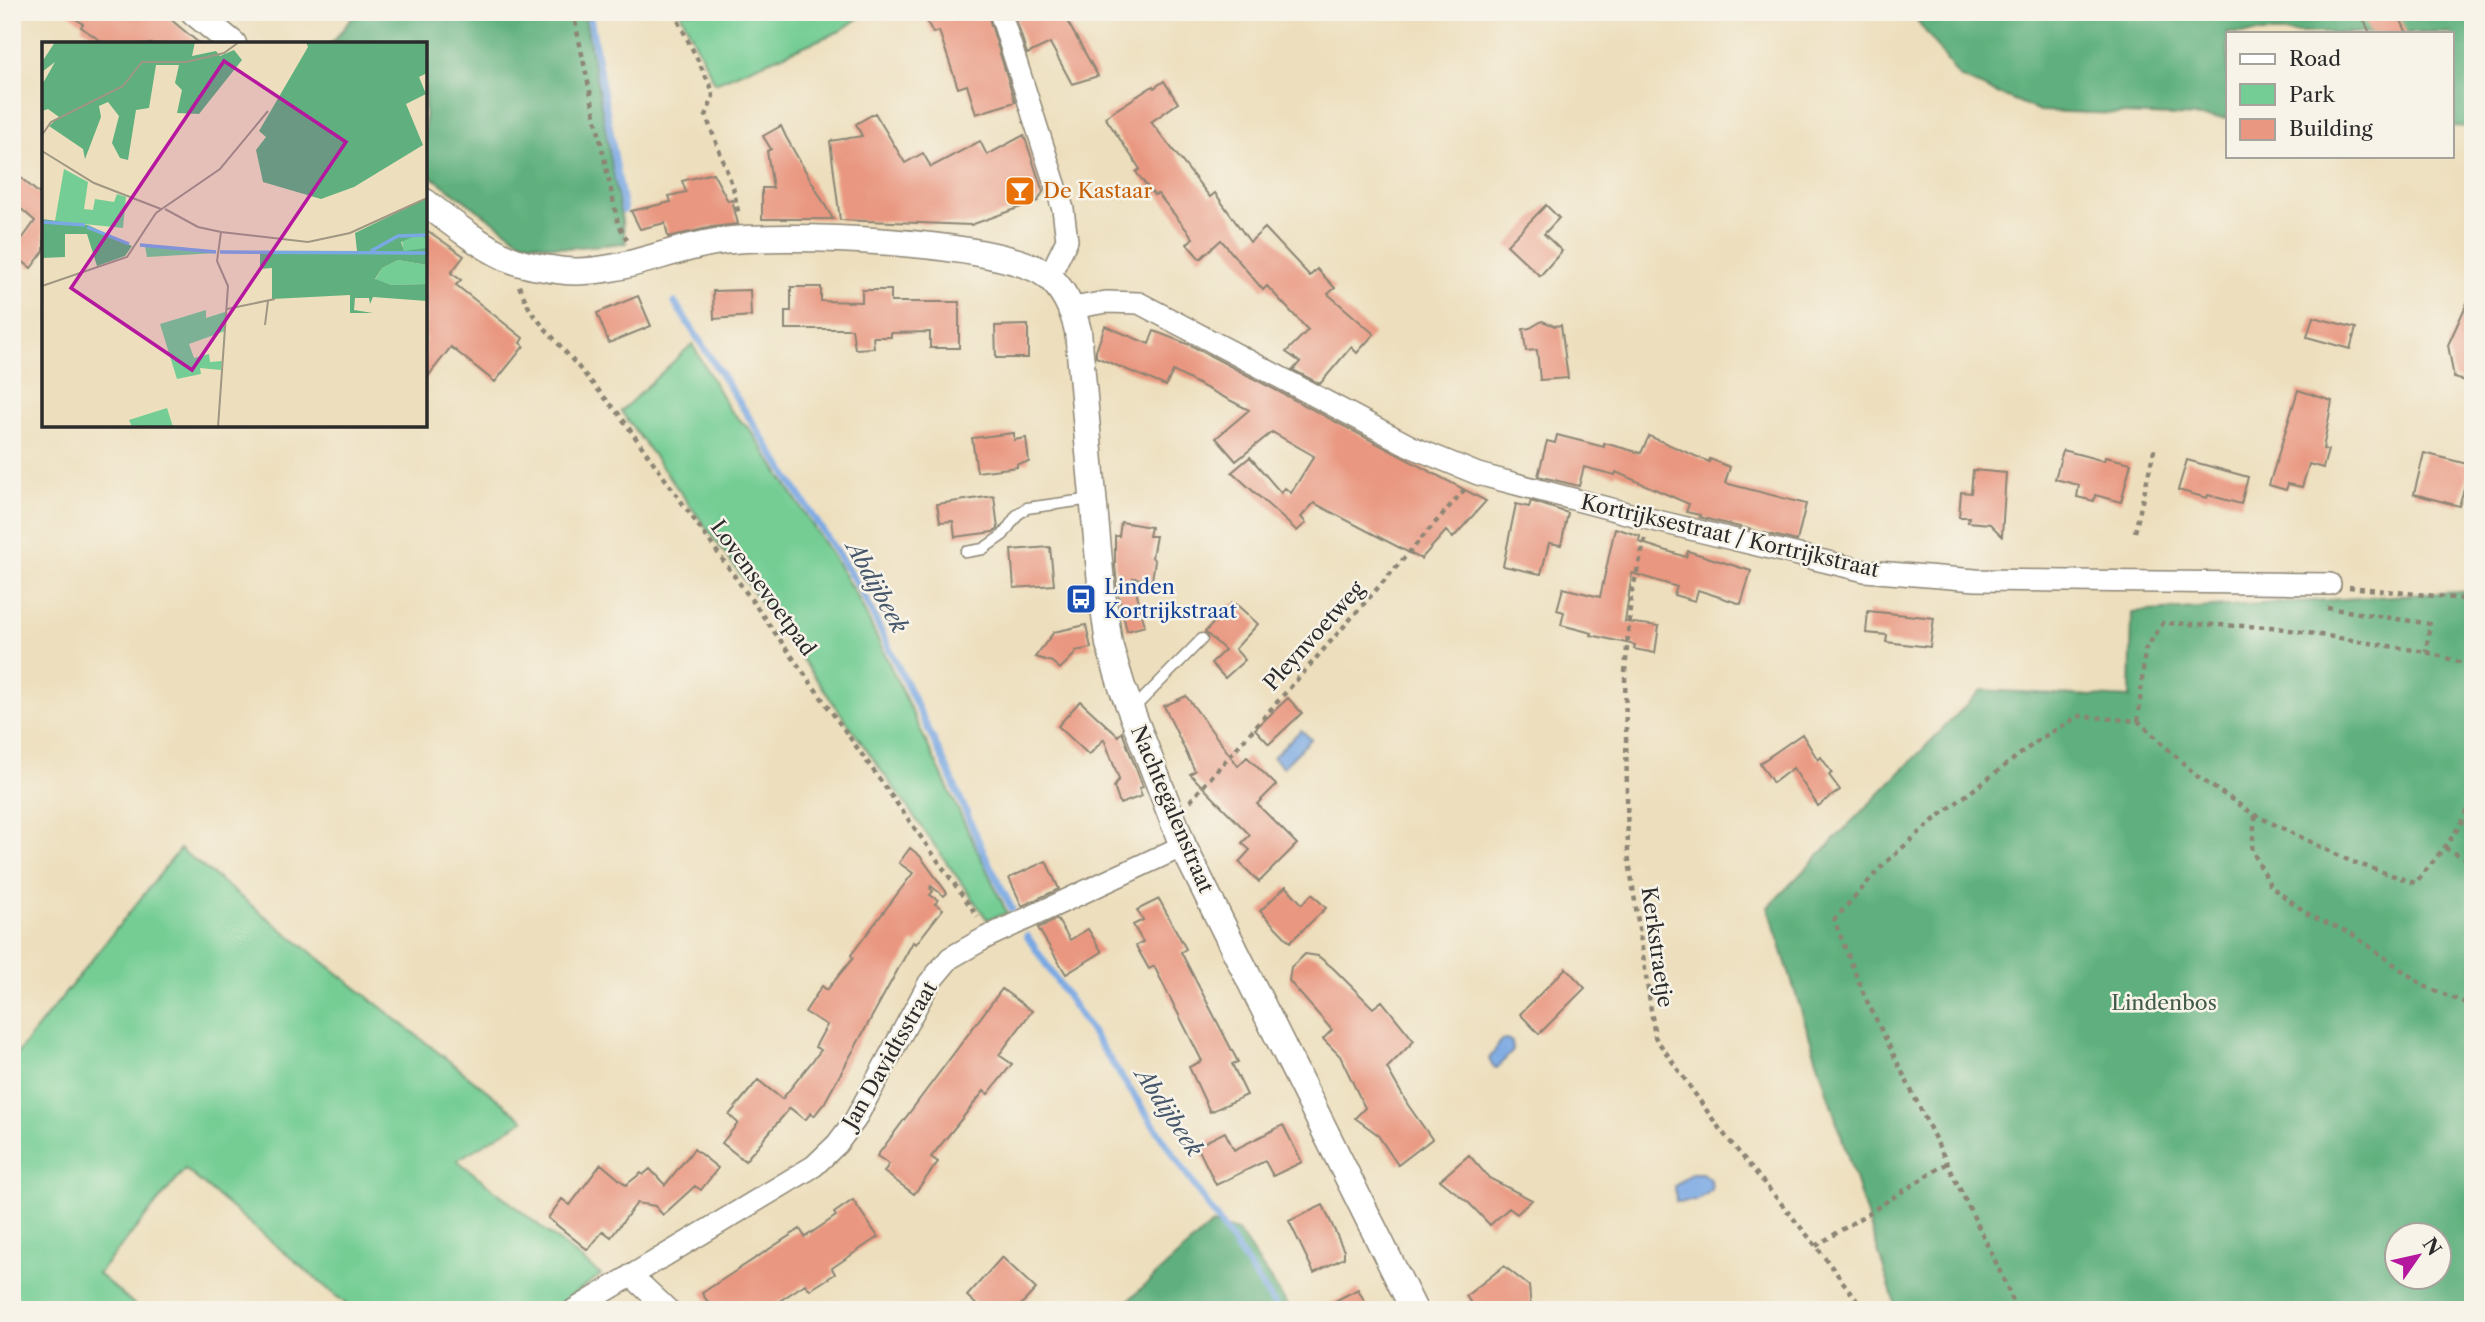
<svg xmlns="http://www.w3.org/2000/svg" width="2485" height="1322" font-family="'Libre Caslon Text',serif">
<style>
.green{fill:#74cd94;stroke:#507c60;stroke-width:2}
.forest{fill:#5fb07e;stroke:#456e54;stroke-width:2;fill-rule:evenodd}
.water{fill:#79a8e3;stroke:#526a87;stroke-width:2}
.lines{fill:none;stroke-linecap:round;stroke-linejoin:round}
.stream{stroke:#79a8e3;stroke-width:7}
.building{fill:#e99780}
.service-casing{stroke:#8c8574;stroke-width:13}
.minor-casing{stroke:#8c8574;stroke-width:24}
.tertiary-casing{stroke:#8c8574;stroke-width:29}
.path{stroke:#8c8574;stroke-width:4.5;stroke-dasharray:5 5;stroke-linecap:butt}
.service{stroke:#fff;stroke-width:10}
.minor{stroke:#fff;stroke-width:21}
.tertiary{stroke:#fff;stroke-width:26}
.labels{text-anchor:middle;stroke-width:5;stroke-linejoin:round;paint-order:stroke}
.food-label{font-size:21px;fill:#c56008;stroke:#f7f3e8;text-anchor:start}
.street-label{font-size:21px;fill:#2b2b2b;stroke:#f7f3e8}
.transit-label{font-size:21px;fill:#164399;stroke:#f7f3e8;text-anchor:start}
.park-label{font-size:21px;fill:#415c4a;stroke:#f7f3e8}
.water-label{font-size:23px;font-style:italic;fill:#46576b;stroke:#f7f3e8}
.inset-river{fill:none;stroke:#79a8e3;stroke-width:3.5}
.inset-road{fill:none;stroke:#9f9783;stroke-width:2}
.view{fill:#b5179e;fill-opacity:0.15;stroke:#b5179e;stroke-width:3.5}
.inset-edge{fill:none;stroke:#2b2b2b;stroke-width:3.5}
</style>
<rect width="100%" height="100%" fill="#f7f3e8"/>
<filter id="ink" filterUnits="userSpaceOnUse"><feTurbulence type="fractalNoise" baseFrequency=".0143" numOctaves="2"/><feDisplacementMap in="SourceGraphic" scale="14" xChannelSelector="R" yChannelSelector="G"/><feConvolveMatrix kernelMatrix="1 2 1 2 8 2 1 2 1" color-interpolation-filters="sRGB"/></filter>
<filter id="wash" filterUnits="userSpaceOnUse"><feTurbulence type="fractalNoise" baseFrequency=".00686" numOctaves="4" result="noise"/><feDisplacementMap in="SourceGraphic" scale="28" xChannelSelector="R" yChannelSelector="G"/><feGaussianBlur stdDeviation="1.57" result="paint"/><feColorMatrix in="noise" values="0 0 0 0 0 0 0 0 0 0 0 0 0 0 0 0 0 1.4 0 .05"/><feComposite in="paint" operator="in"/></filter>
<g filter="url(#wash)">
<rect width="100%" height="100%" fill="#eddfbd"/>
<!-- green -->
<path class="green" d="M680,12H867L840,31L715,83Z
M692,344L729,409L752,432L836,562L859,600L1007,913L987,919L800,656L621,411Z
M180,849L524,1120L457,1160L601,1275L550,1310H353L185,1169L98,1274L141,1310H12V1060Z"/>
<!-- forest -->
<path class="forest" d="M357,12H584L626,243L566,248L521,241L425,172V44H331Z
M1911,12H2473V127L2452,126V33H2228V118L2040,111L1959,77Z
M2473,591V1310H1897L1768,907L1981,690L2130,698L2132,612ZM2398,1234H2440V1276H2398Z
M1212,1224L1238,1231L1291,1310H1118Z"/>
<!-- water -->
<path class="water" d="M1301,730L1311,739L1283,767L1273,757Z
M1507,1039L1512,1042L1513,1051L1497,1068L1493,1067L1489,1059L1501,1041Z
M1692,1173H1702L1711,1180L1712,1190L1696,1201L1676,1202L1675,1186Z"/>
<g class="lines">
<!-- stream -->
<path class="stream" d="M589,12L624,210
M675,303L861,590L946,766L985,856L1012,909
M1027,936L1278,1310"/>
</g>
<g id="blocks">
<!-- building -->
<path class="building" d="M67,12H162L200,44H105L81,27L83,24Z
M922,12H987L1015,102L976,114L967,85L958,88L939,31L933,33Z
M1014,12H1062L1098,76L1072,84L1050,43L1027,54Z
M2360,12H2397L2407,33H2370Z
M1164,81L1178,103L1151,122L1210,197L1215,193L1250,242L1265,228L1310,276L1317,269L1335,288L1328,294L1374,334L1357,353L1351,347L1320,384L1293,370L1300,362L1286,352L1308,330L1267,286L1263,290L1221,240L1200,259L1187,244L1193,238L1158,194L1154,195L1136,172L1140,169L1105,117L1153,86L1154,88Z
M875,113L905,163L923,153L931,167L980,141L987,155L1024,135L1043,192L1038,201L971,225L840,220L830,141L862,136L856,124Z
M781,126L786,137L833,219H762V188H773L767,151L771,149L763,136Z
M12,170L44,198V251L31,268L12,253L35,221L12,201Z
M713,173L728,201L732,200L738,224L712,227L668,237L665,223L640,229L631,211L671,202L669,196L686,192L682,181Z
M1546,205L1559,218L1544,234L1562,251L1540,276L1507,245Z
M425,229L464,256L451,273L461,280L456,285L523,338L520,343L524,346L495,382L451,347L425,380Z
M791,287H821V301L862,302V290H891V302H959V348H930V332L891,333V337H873L874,348L855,349L852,329H785V311H791Z
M750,290L751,316L714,319L713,291Z
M2473,290V383L2454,378L2448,345Z
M638,296L651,326L609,343L597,313Z
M2313,317L2356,328L2350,349L2307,337Z
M1542,321L1555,326L1561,325L1568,378L1540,380L1537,350L1526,351L1523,329L1530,328Z
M1028,325V358H996L995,326Z
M1105,326L1149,344L1154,331L1190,345L1486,501L1453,538L1446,531L1421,559L1314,503L1301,517L1306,523L1297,531L1232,472L1250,457L1281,493L1285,488L1291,493L1314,456L1272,432L1236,461L1216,438L1249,410L1173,371L1166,386L1096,357V351Z
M2298,390L2332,401L2323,449L2328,450L2323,468L2309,464L2302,487L2288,484L2286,490L2269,485Z
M1014,433V440L1026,438L1029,462L1017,464V467L977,472L972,438Z
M1557,435L1604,447V443L1641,453L1649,436L1709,462L1710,459L1730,467L1725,483L1806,504L1797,541L1699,517L1700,515L1686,512L1689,504L1616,472L1615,475L1584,467L1579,486L1538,476L1547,441L1555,443Z
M2063,450L2104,461L2105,457L2131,463L2121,502L2095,495L2094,501L2077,497L2079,485L2055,479Z
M2424,453L2471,465L2459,506L2414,494Z
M2187,460L2248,477L2241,504L2208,495L2207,498L2178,490Z
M1973,470L2006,473L2002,536L1990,524L1968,522L1969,517H1959L1961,492L1971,493Z
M994,496L998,529L993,532L955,537L953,521L940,522L937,504Z
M1531,501L1568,513L1561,545L1549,543L1541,574L1503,566L1516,504L1529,507Z
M1121,522L1151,527L1149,536H1156L1152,557L1155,561L1152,580L1133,578L1145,626L1127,631L1118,594L1115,566V536H1119Z
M1615,528L1640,536L1639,542L1686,557L1688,551L1751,571L1741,604L1698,590L1695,601L1674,595L1677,587L1632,573L1625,622L1659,626L1655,653L1634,649L1635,645L1591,635L1592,633L1561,625L1564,612L1557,610L1563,588L1600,597Z
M1050,547L1054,585L1014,588L1011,550Z
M1232,603L1234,605L1236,604L1258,624L1235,649L1245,660L1225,678L1211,663L1225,650L1205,632Z
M1868,611L1934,618L1930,647L1886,642L1887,635L1866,633Z
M1086,625L1091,648L1075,651V654L1060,669L1052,662L1035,657L1054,632Z
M1186,696L1238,766L1247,757L1276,785L1257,804L1297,844L1259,882L1239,862L1250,850L1242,843L1250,835L1190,774L1195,771L1164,706Z
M1288,698L1302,713L1269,744L1255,729Z
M1080,701L1118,736L1122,732L1143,787L1139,788L1142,796L1120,804L1114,787L1119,779L1104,739L1089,755L1058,726Z
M1802,734L1818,760L1821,757L1832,773L1829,775L1840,790L1818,806L1793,768L1773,783L1760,763Z
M910,848L920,856L947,893L944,896L931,886L930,888L933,891L930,895L938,900L935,904L943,909L916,944L913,942L825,1102L814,1116L811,1113L805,1120L790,1108L745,1161L722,1143L738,1123L729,1115L758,1080L782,1099L821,1050L815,1047L827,1025L805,1012L822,986L827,990L853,958L851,955L913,873L899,863Z
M1046,861L1059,889L1022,906L1009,878Z
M1286,886L1302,904L1312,894L1326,908L1290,942L1260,911Z
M1159,899L1186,949L1181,952L1238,1062L1232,1064L1247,1095L1210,1112L1189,1067L1202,1061L1154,966L1149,969L1136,946L1143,942L1133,925L1143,920L1137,910Z
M1057,919L1070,940L1088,929L1102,952L1066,974L1038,928Z
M1305,954L1318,956L1333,968L1373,1008L1382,1001L1414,1041L1387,1068L1408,1105L1432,1139L1398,1165L1377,1134L1355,1118L1365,1108L1340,1056L1323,1039L1332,1030L1289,981L1291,967Z
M1566,968L1585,988L1539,1034L1520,1014Z
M1002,989L1032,1011L999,1055L1012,1064L988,1094L984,1091L931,1157L938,1162L914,1194L884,1172L889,1164L877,1156Z
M1283,1125L1302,1162L1273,1176L1265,1161L1216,1185L1197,1146L1225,1132L1234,1150Z
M694,1149L718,1168L701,1190L695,1186L663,1215L655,1206L637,1203L611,1237L603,1231L588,1250L548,1218L562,1199L570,1205L601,1164L626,1185L641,1173L643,1175L650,1169L665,1185Z
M1469,1155L1489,1178L1532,1200L1517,1214L1509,1208L1490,1225L1469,1203L1440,1180Z
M853,1200L878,1237L832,1268L835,1274L810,1290L805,1284L766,1310H713L702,1293L800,1229L805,1237L836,1216L834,1213Z
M1323,1205L1344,1251V1258L1314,1273L1289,1221Z
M1002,1257L1036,1289L1016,1310H982L967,1296Z
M1504,1266L1529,1286L1531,1310H1476L1466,1296Z
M1358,1289L1369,1310H1318Z"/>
</g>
</g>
<g filter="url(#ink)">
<use href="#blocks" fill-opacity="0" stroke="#8c8574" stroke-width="2"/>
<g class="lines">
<!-- service casing -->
<g class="service-casing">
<path id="service" d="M966,552L983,549L1003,535L1017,515L1027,508L1092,499
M1133,709L1202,639"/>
</g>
<!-- minor casing -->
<g class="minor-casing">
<path id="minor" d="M1000,12L1063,209L1067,240L1049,277
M1073,308L1106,302L1139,303L1412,447L1478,474L1649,519L1865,571L1976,580L2330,584
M631,1275L668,1310
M574,1310L814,1166L837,1144L855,1120L929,983L950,958L987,937L1183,846"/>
</g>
<!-- tertiary casing -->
<g class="tertiary-casing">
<path id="tertiary" d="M194,12L233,44
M425,202C450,222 488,252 518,262C532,267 551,269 565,271C618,275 665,250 715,242C774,232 1006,240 1049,277C1065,291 1073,310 1078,331L1102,594L1109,644L1122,687L1183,846L1414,1310"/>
</g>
<!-- path -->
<path class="path" d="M573,12L618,223L628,242
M674,12L712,89L713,96L706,116L733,187L739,216
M519,286L531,312L618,413L978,917
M2135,532L2155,446
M1645,539L1631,596L1625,673L1628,854L1655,1037L1719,1128L1816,1246L1864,1310
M2349,587L2473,600
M2327,608L2430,624L2426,652
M2138,721L2145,650L2163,623L2271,627L2426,652L2473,666
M1190,801L1464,490
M2255,815L2252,850L2271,887L2311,916L2352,934L2424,986L2473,1006
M2445,848L2473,862
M1816,1246L1946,1164
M2017,1310L1994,1258L1865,997L1834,920L1885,863L1935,819L2040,739L2079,716L2138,721L2198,777L2255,815L2350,861L2415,883C2438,856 2463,829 2473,795"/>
<!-- service -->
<use href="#service" class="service"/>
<!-- minor -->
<use href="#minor" class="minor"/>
<!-- tertiary -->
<use href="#tertiary" class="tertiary"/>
</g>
</g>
<!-- icons -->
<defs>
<g id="bar-square" transform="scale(1.575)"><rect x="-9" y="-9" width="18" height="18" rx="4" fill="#e8710a" stroke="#f7f3e8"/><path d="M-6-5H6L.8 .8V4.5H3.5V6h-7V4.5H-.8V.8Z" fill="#fff"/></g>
<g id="bus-square" transform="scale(1.575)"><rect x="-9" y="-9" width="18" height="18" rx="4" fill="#1a4fb4" stroke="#f7f3e8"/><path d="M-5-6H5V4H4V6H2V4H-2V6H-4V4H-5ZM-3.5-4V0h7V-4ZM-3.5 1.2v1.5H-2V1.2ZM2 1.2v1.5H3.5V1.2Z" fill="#fff"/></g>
</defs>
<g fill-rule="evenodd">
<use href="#bar-square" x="1020" y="191"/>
<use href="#bus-square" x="1081" y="599"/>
</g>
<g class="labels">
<!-- food labels -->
<g class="food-label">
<text x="1043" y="198">De Kastaar</text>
</g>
<!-- street labels -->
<g class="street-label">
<text transform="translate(1730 536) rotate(13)" y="7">Kortrijksestraat / Kortrijkstraat</text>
<text transform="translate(763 588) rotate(54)" y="7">Lovensevoetpad</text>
<text transform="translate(1314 636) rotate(-48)" y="7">Pleynvoetweg</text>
<text transform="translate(1172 809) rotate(67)" y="7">Nachtegalenstraat</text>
<text transform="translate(1657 947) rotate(82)" y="7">Kerkstraetje</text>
<text transform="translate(890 1055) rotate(-60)" y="7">Jan Davidtsstraat</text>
</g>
<!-- transit labels -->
<g class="transit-label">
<text x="1104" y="594">Linden<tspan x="1104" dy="24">Kortrijkstraat</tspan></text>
</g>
<!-- park labels -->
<g class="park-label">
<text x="2164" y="1010">Lindenbos</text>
</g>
<!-- water labels -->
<g class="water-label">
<text transform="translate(877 587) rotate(61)" y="8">Abdijbeek</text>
<text transform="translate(1169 1112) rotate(56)" y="8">Abdijbeek</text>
</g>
</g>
<!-- overview -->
<g transform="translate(42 42)">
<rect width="385" height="385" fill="#eddfbd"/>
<path d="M22,127L46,140L42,167L51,168L53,157L72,160L75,152L84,155L81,186L13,179ZM377,193L385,197V209H361L360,196ZM103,204L137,205L175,211L105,215ZM356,218L385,223V242L349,243L333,238L340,226ZM164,268V276L183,270V289L147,302L152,316L167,312L168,320L180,319L179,328L158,326L159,332L135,337L118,282ZM125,366L131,385H90L87,378Z" fill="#74cd94"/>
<path d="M13,0H153L150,14L174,9L178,14L192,8L200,18L157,72L135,71L140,48L133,41L137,23H114L107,66L94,68L86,118L78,116L70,101L77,74L66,60L57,64L59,75L43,117L41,107L7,84L17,75L6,67L0,69V43L13,20L0,30V20ZM264,0H385V31L377,35L384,52L364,62L381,103L312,145L279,157L221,140L214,108L224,95L217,89L266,5ZM385,156V197L375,193L359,200L362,209L384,206L385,223L356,218L340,226L333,237L349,243L385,242V259L331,255L328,262L327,256H313L312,268L331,271H308V253L230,257V226L218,227V209H315L313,191ZM0,177L46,183L90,204L83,214L55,224L45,192H23V215L0,216Z" fill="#5fb07e"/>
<path class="inset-river" d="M0,180L43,183M45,185L87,202M98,203L174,210M329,209L356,194L385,193M178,210L385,211"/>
<path class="inset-road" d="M0,93L9,80L81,44L100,20H144L182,11L197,0M0,109L52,141L119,167M123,167L156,185L179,190L266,200L308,191L385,156M0,244L85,215L114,171L178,127L226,69M185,267L233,257M223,283L226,259M176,385L186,244L175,219L179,190"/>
<path class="view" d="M182,19L304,100L150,328L29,246Z"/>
<rect width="385" height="385" class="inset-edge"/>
</g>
<!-- margin -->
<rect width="2485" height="1322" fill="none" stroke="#f7f3e8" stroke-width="42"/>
<!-- legend -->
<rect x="2226" y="32" width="228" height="126" fill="#f7f3e8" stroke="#a5a39c" stroke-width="2"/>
<rect x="2240" y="54" width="35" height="10" fill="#ffffff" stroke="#a5a39c" stroke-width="2"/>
<text x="2289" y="66" font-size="21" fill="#2b2b2b">Road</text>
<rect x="2240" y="84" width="35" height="21" fill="#74cd94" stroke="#a5a39c" stroke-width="2"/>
<text x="2289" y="102" font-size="21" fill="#2b2b2b">Park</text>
<rect x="2240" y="119" width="35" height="21" fill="#e99780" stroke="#a5a39c" stroke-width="2"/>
<text x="2289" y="136" font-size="21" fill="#2b2b2b">Building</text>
<!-- north arrow -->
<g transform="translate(2418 1256) rotate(56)"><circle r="33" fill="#f7f3e8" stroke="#a5a39c" stroke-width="2"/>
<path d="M0-5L12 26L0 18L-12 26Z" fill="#b5179e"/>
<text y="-10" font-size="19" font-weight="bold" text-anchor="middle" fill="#2b2b2b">N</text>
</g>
</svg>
